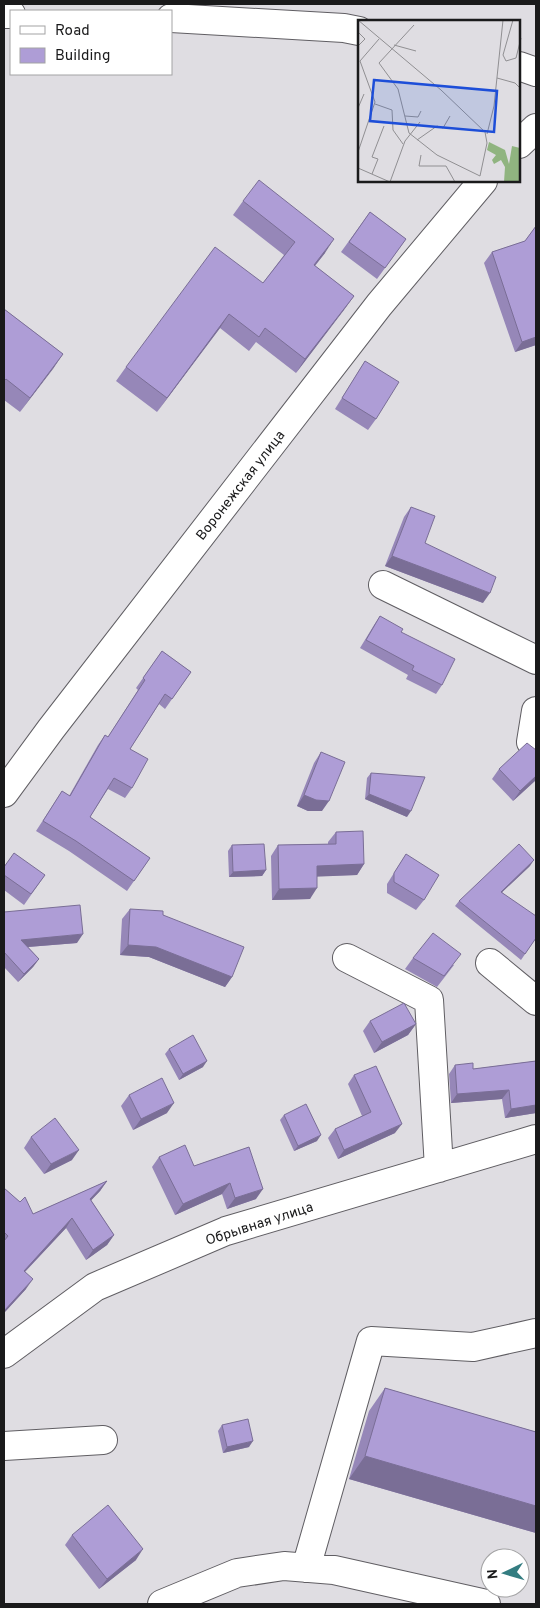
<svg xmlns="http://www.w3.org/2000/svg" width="540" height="1608" font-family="Overpass,sans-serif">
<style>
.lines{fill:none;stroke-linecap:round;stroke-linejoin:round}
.minor-casing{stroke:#605e63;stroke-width:30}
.minor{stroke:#fff;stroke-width:28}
.wall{fill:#9687b8}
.shaded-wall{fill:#7a6e96}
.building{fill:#ae9dd6;stroke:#7a6e96}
.labels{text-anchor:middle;stroke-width:4;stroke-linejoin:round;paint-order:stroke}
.street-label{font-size:14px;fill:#1a1a1b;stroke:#fff}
.inset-road{fill:none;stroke:#908f92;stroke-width:1}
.view{fill:#1d4ed8;fill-opacity:0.15;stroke:#1d4ed8;stroke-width:2.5}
.inset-edge{fill:none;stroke:#1a1a1b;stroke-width:2.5}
</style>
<rect width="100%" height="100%" fill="#dfdde2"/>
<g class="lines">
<!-- minor casing -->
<g class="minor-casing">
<path id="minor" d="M4,14H11
M171,18L344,28L359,31
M519,66L536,72
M519,144L536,128
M383,585L536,660
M536,711L531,742L536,747
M4,793L51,729L379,305L483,181
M347,958L429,1000L439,1168
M490,963L536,1001
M4,1354L95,1287L226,1231L536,1139
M4,1446L103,1440
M306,1568L371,1341L473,1347L536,1333
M162,1604L237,1573L284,1566L334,1570L486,1604"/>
</g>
<!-- minor -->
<use href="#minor" class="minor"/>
</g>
<!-- wall -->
<path class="wall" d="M243,201L325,253L315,266L354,296L296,373L256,342L249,351L220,328L157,412L116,381L126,367L263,283L284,255L233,215Z
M370,212L406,239L377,279L341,252Z
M536,226V345L515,352L484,263L492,252L525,241Z
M4,309L63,354L20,412L4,400Z
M365,361L376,419L368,430L335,409Z
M411,507L425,543L483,603L385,566L404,517Z
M380,616L401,632L442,685L436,694L406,679L408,675L360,648L374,625Z
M162,651L191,672L165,709L159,704L130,749L132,788L125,798L108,789L90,817L150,858L127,891L69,851L36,831L62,791L69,796L98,745L105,735L108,737L138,690L136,688Z
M536,750V780L513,801L492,779L499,769Z
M321,752L322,811H308L297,806L314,763Z
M371,773L407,817L365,799L367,778Z
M336,832L364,864L357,875L317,876L310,899L272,900L271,856L278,845L328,844V842Z
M232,845L266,870L262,876L229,877L228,851Z
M406,854L424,900L416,910L387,893V884Z
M530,866L502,892L536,938L521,960L455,906L459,901Z
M4,867L45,875L24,905L4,890Z
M130,909L163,915L232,977L225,987L149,957L120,955L122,919Z
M4,912L77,943L28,947L39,959L33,967L18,982L4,967Z
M413,958L454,965L437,987L405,969Z
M370,1021L416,1024L408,1035L374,1053L363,1031Z
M169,1049L203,1067L179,1080L165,1054Z
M536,1061V1113L505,1118L502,1099L451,1103L449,1074L455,1065L473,1069Z
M354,1075L395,1133L338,1159L328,1138L335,1129L362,1116L348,1084Z
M129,1095L167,1113L133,1130L121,1106Z
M284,1115L317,1141L294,1151L280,1120Z
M31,1137L72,1160L44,1174L24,1148Z
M249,1147L256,1199L227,1209L222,1194L175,1215L152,1167L159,1157L194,1166Z
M107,1181L100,1191L91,1200L114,1235L107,1245L86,1260L66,1228L25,1272L26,1289L4,1313V1188L33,1214Z
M385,1388L536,1432V1533L349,1479L369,1411Z
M222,1425L249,1447L223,1453L218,1431Z
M72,1535L136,1560L99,1589L65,1545Z"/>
<!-- shaded-wall -->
<path class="shaded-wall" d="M334,239L325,253L304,279L314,265Z
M354,296L344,310L296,373L305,359Z
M229,314L220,328L157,412L167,398Z
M536,337V345L515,352L522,342Z
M63,354L53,369L20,412L30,398Z
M392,556L490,593L483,603L385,566Z
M536,776V780L513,801L520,791Z
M369,794L411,811L407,817L365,799Z
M304,795L329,801L322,811H308L297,806Z
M534,860L530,866L497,897L501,892Z
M364,864L357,875L309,877L317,866Z
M266,870L262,876L229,877L233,872Z
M317,888L310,899L272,900L279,889Z
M83,934L77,943L15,948L21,940Z
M128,945L156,947L232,977L225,987L149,957L120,955Z
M39,959L33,967L18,982L24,974Z
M416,1024L408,1035L374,1053L382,1042Z
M207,1061L203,1067L179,1080L183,1074Z
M509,1090L502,1099L451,1103L457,1094Z
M174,1103L167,1113L133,1130L141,1119Z
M536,1105V1113L505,1118L511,1109Z
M402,1124L395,1133L338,1159L344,1150Z
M321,1135L317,1141L294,1151L298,1146Z
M79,1150L72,1160L44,1174L51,1164Z
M107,1181L100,1191L83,1209L90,1199Z
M230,1183L222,1194L175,1215L183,1204Z
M263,1189L256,1199L227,1209L235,1198Z
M72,1218L66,1228L17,1280L24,1271Z
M114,1235L107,1245L86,1260L93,1250Z
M33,1279L26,1289L4,1313V1311Z
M253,1441L249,1447L223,1453L227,1447Z
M365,1456L536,1506V1533L349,1479Z
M143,1549L136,1560L99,1589L107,1579Z"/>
<!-- building -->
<path class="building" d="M259,180L334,239L314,265L354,296L305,359L265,328L259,337L229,314L167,398L126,367L215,247L263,283L295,242L243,201Z
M370,212L406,239L385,268L349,242Z
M536,226V337L522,342L492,252L525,241Z
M4,309L63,354L30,398L6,379L4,381Z
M365,361L399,382L376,419L342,398Z
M411,507L435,516L425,543L496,577L490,593L392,556Z
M380,616L403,629L401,632L455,659L442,685L412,670L414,666L366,640Z
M162,651L191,672L172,699L165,694L130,749L148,759L132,788L114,778L90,817L150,858L134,881L76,841L43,821L62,791L70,796L105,735L108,737L145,680L143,678Z
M527,743L536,750V776L520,791L499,769Z
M321,752L345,762L329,801L316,800L304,795Z
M371,773L425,777L411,811L369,794Z
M363,831L364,864L317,866V888L279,889L278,845L336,844V832Z
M264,844L266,870L233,872L232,845Z
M519,844L534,860L501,892L536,916V938L525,954L459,901Z
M14,853L45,875L31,894L4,875V867Z
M406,854L439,875L424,900L394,882V873Z
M80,905L83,934L21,940L39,959L24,974L4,952V912Z
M130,909L163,911V915L244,947L232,977L156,947L128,945Z
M433,933L461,954L444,976L413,958Z
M404,1003L416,1024L382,1042L370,1021Z
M193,1035L207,1061L183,1074L169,1049Z
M536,1061V1105L511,1109L509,1090L457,1094L455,1065L473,1063V1069Z
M376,1066L402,1124L344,1150L335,1129L371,1112L354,1075Z
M162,1078L174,1103L141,1119L129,1095Z
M306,1104L321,1135L298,1146L284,1115Z
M55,1118L79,1150L51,1164L31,1137Z
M185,1145L194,1166L249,1147L263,1189L235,1198L230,1183L183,1204L159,1157Z
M107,1181L90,1199L114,1235L93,1250L72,1218L24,1271L33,1279L4,1311V1241L8,1236L4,1232V1188L20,1202L25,1197L33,1214Z
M385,1388L536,1432V1506L365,1456Z
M248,1419L253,1441L227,1447L222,1425Z
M108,1505L143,1549L107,1579L72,1535Z"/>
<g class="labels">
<!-- street labels -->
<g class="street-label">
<text transform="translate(240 485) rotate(-52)" y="5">Воронежская улица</text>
<text transform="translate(259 1223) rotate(-18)" y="5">Обрывная улица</text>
</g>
</g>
<!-- overview -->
<g transform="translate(358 20)">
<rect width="162" height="162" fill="#dfdde2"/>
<path d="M131,122L147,130L151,144L154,126L162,128V162H146L147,147L143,140L136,144L134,140L138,135L129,130Z" fill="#90b480"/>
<path class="inset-road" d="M0,0L83,70L127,112L129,123L122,156M155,0L145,35L148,41L158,38L163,18M56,5L21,43L40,69L51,113L79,135L122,156M0,12L7,19L0,26M36,25L58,31M139,58L157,63L163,69M17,84L34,90L35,110L45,124M0,88L6,74M47,96L60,97L63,91M129,114L136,86L145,0M59,120L79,106L85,108L92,96M0,132L17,82L2,41L21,19M63,135L61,146H88L97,162M0,148L32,162M14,154L20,139L14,137L26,106M32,162L47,121L62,102"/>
<path class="view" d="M16,60L139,71L136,112L12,101Z"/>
<rect width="162" height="162" class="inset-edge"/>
</g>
<!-- border -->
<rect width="540" height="1608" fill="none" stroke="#1a1a1b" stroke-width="10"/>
<!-- legend -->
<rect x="10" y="10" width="162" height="65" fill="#ffffff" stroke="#a3a3a4"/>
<rect x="20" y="26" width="25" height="8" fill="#ffffff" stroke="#a3a3a4"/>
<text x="55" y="35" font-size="15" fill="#1a1a1b">Road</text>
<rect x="20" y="48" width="25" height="15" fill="#ae9dd6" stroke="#a3a3a4"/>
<text x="55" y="60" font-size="15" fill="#1a1a1b">Building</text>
<!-- north arrow -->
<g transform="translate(505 1573) rotate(265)"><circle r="24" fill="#ffffff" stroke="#a3a3a4"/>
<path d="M0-4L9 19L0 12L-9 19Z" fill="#347d81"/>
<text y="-8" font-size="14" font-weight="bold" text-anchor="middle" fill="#1a1a1b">N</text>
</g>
</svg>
